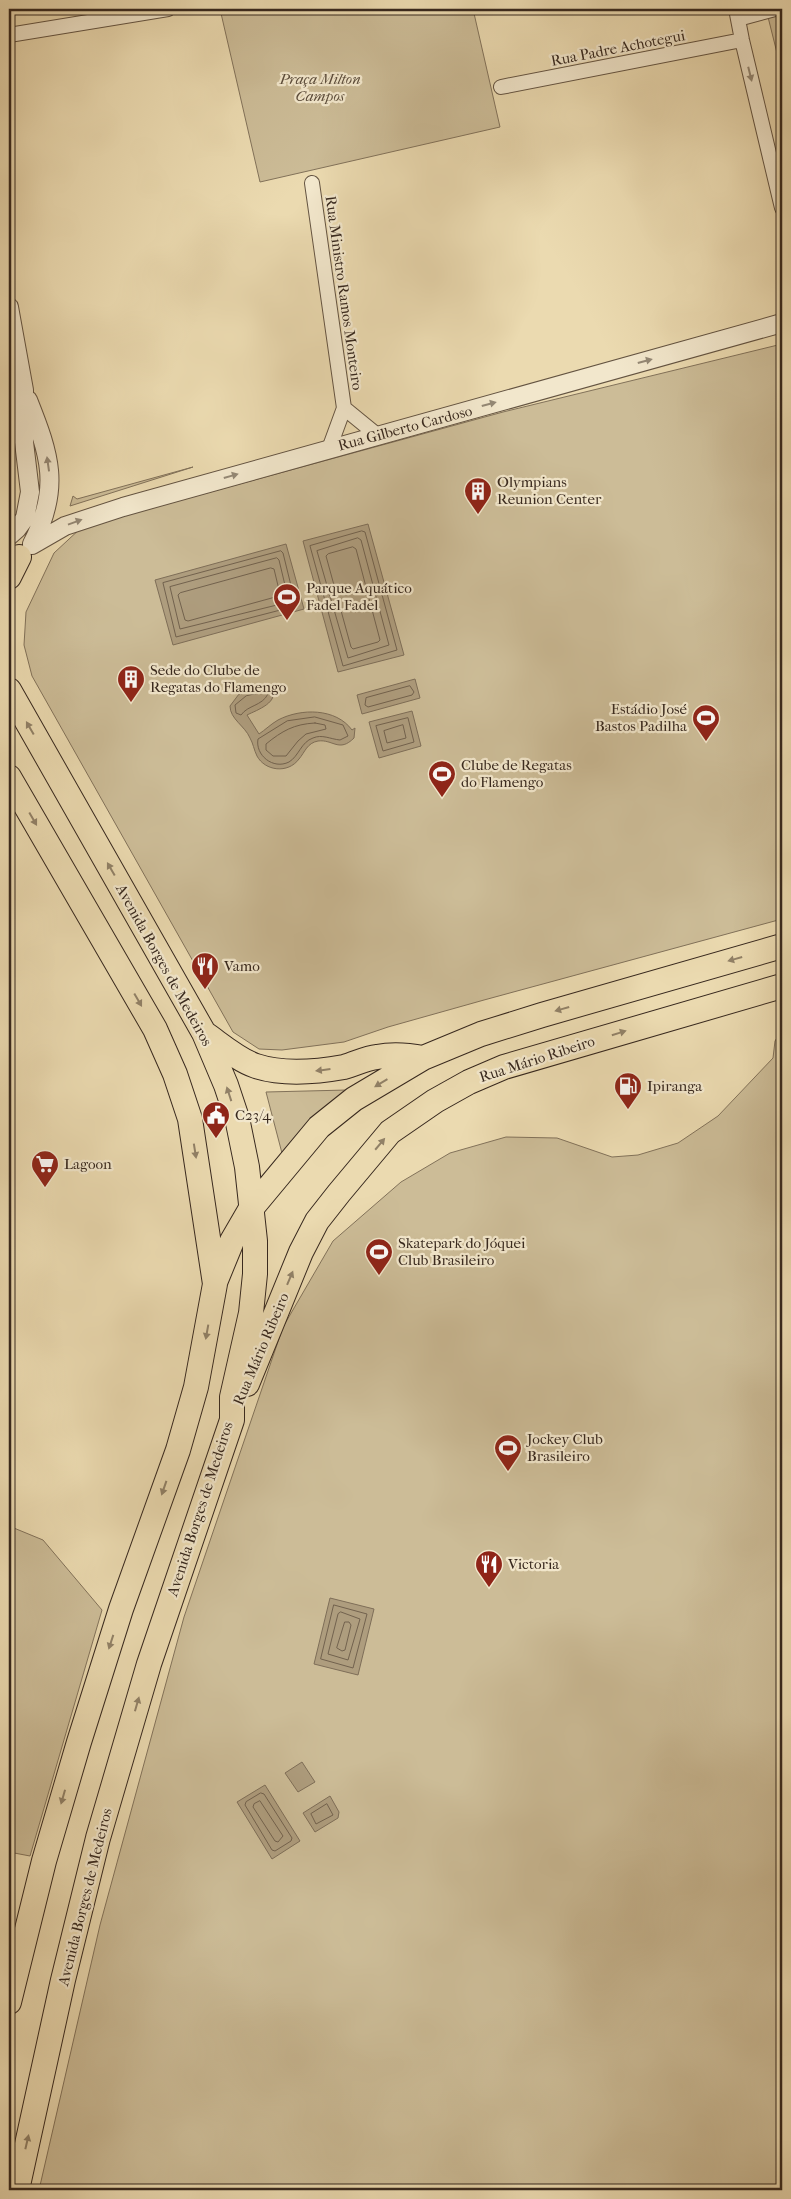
<svg xmlns="http://www.w3.org/2000/svg" width="791" height="2199" font-family="'IM FELL French Canon',serif">
<style>
.green{fill:#ccbc97;stroke:#82725a}
.water{fill:#ae9d7e;stroke:#7e6e58}
.lines{fill:none;stroke-linecap:round;stroke-linejoin:round}
.shore{stroke:#72624e;stroke-width:1}
.minor-casing{stroke:#645442;stroke-width:16}
.tertiary-casing{stroke:#645442;stroke-width:20}
.trunk-casing{stroke:#37281e;stroke-width:26}
.minor{stroke:#f2e7cc;stroke-width:14}
.tertiary{stroke:#f2e7cc;stroke-width:18}
.trunk{stroke:#ebdab0;stroke-width:24}
.oneway{fill:#948875}
.oneway2{fill:#918167}
.labels{text-anchor:middle;stroke-width:4.5;stroke-linejoin:round;paint-order:stroke}
.street-label{font-size:15px;fill:#37281e;stroke:#f2e7cc}
.park-label{font-size:15px;font-style:italic;fill:#5c4d3c;stroke:#f2e7cc}
.poi-label{font-size:15px;fill:#37281e;stroke:#f2e7cc;text-anchor:start}
</style>
<rect width="100%" height="100%" fill="#ebdab0"/>
<filter id="stains"><feTurbulence type="fractalNoise" baseFrequency=".004" numOctaves="4"/><feColorMatrix values="0 0 0 0 .2 0 0 0 0 .09 0 0 0 0 .02 0 0 0 .5 -.17"/></filter>
<radialGradient id="worn" r=".72"><stop offset=".6" stop-color="#630" stop-opacity="0"/><stop offset="1" stop-color="#630" stop-opacity=".3"/></radialGradient>
<!-- green -->
<path class="green" d="M220,9H473L500,127L260,182Z
M766,9H782V73Z
M782,344V919L484,1000L388,1027L344,1042L282,1050L259,1049L233,1032L32,676L24,645L26,612L54,553L82,527L503,412Z
M193,467L70,506L73,496L77,499Z
M9,473L14,501L9,515Z
M782,1030V2190H39L100,1925L184,1617L283,1327L333,1241L401,1182L450,1153L506,1137L557,1138L612,1157L638,1155L678,1143L718,1116L773,1058L775,1041Z
M347,1090L283,1157L266,1092Z
M9,1526L43,1540L102,1610L30,1856L9,1852Z"/>
<!-- water -->
<path class="water" d="M368,524L404,655L338,672L303,541Z
M286,544L304,609L173,645L155,580Z
M415,679L420,698L362,714L357,695Z
M263,687H271C281,702 257,710 247,715L259,734C265,730 271,724 278,720C301,708 336,708 352,730L355,728L354,738C339,753 333,739 318,741C307,743 305,752 299,759C288,774 265,771 257,756C254,750 253,743 250,738C245,726 230,719 230,706L239,694Z
M412,711L421,746L379,758L369,722Z
M330,1598L374,1609L358,1675L314,1664Z
M302,1762L315,1782L298,1792L285,1773Z
M265,1785L300,1841L272,1859L237,1802Z
M330,1796L339,1812L338,1818L315,1832L303,1813Z"/>
<g class="lines">
<!-- shore -->
<path class="shore" d="M362,531L365,532L397,650L343,666L310,546Z
M358,538L361,540L389,645L348,658L317,551Z
M353,547L356,549L380,640L378,642L353,649L351,647L326,556L328,554Z
M281,551L283,553L296,606L176,637L163,583Z
M277,558L279,560L289,602L180,629L170,587Z
M271,568L274,569L280,594L279,596L188,621L185,620L178,595L180,593Z
M410,686L414,692L412,695L368,707L365,705L366,698Z
M264,692L268,694C262,706 248,705 241,715L236,713L235,705L246,696Z
M315,717L343,725L348,736L340,740C330,739 322,734 313,738C301,742 299,756 289,762C273,770 255,755 258,739L287,721Z
M408,718L414,742L383,751L376,726Z
M315,723L325,725L326,729L306,734L298,741L286,756H273L266,750V744C282,731 294,724 315,723Z
M403,725L406,738L387,743L384,731Z
M334,1605L367,1614L353,1668L321,1659Z
M341,1612L360,1619L348,1660L328,1654L338,1614Z
M345,1622H349L351,1625L345,1650L342,1651L337,1648Z
M261,1793L264,1794L292,1838L291,1841L275,1851L272,1850L245,1805L246,1802Z
M260,1801L283,1836L278,1842L275,1841L253,1807L254,1804Z
M327,1804L333,1815L316,1824L311,1814Z"/>
<!-- minor casing -->
<g class="minor-casing">
<path id="minor" d="M736,9L742,40L782,208
M738,19L775,9
M9,35L168,9
M501,87L742,40
M312,183L344,408L329,449
M344,408L377,435"/>
</g>
<!-- tertiary casing -->
<g class="tertiary-casing">
<path id="tertiary" d="M9,307L24,390V442L30,492L25,518L17,529L9,536
M28,400C50,455 61,488 32,544
M32,545L65,526L123,507L782,323"/>
</g>
<!-- trunk casing -->
<g class="trunk-casing">
<path id="trunk" d="M9,577L19,557
M9,690L204,1033L226,1085L237,1118L247,1167L255,1241V1274L251,1313L232,1397V1420L149,1664L98,1838L63,1980L17,2190
M9,777L155,1029L175,1074L190,1119L215,1284L196,1387L178,1450L121,1609L79,1742L44,1861L9,2002
M204,1033C220,1044 238,1060 256,1066C283,1075 316,1072 344,1067C355,1064 366,1058 377,1057C392,1054 407,1055 423,1058
M216,1280L232,1241L250,1210L319,1127L354,1099L423,1058L481,1034L542,1015L782,946
M247,1384L301,1252L317,1221L339,1193L390,1132L435,1101L469,1082L504,1067L782,986"/>
</g>
<!-- minor -->
<use href="#minor" class="minor"/>
<!-- tertiary -->
<use href="#tertiary" class="tertiary"/>
<!-- trunk -->
<use href="#trunk" class="trunk"/>
</g>
<!-- one-way arrows -->
<defs><path id="oneway-solid" d="M-6-.8H1V-3.2L6.5 0L1 3.2V.8H-6Z" transform="scale(1.25)"/></defs>
<g class="oneway">
<use href="#oneway-solid" transform="translate(750 74) rotate(76)"/>
<use href="#oneway-solid" transform="translate(645 361) rotate(-15)"/>
<use href="#oneway-solid" transform="translate(489 404) rotate(-15)"/>
<use href="#oneway-solid" transform="translate(48 464) rotate(-98)"/>
<use href="#oneway-solid" transform="translate(231 476) rotate(-16)"/>
<use href="#oneway-solid" transform="translate(75 522) rotate(-20)"/>
</g>
<g class="oneway2">
<use href="#oneway-solid" transform="translate(30 728) rotate(-120)"/>
<use href="#oneway-solid" transform="translate(33 819) rotate(60)"/>
<use href="#oneway-solid" transform="translate(111 869) rotate(-120)"/>
<use href="#oneway-solid" transform="translate(735 959) rotate(164)"/>
<use href="#oneway-solid" transform="translate(138 1000) rotate(60)"/>
<use href="#oneway-solid" transform="translate(562 1009) rotate(164)"/>
<use href="#oneway-solid" transform="translate(619 1033) rotate(-17)"/>
<use href="#oneway-solid" transform="translate(323 1070) rotate(173)"/>
<use href="#oneway-solid" transform="translate(381 1083) rotate(149)"/>
<use href="#oneway-solid" transform="translate(229 1094) rotate(-108)"/>
<use href="#oneway-solid" transform="translate(380 1144) rotate(-50)"/>
<use href="#oneway-solid" transform="translate(195 1151) rotate(81)"/>
<use href="#oneway-solid" transform="translate(290 1278) rotate(-67)"/>
<use href="#oneway-solid" transform="translate(207 1332) rotate(100)"/>
<use href="#oneway-solid" transform="translate(164 1488) rotate(109)"/>
<use href="#oneway-solid" transform="translate(111 1642) rotate(108)"/>
<use href="#oneway-solid" transform="translate(137 1704) rotate(-74)"/>
<use href="#oneway-solid" transform="translate(63 1797) rotate(106)"/>
<use href="#oneway-solid" transform="translate(27 2142) rotate(-77)"/>
</g>
<!-- icons -->
<defs>
<g id="building-pin" transform="scale(1.4375)"><path d="M0 17L-7.5 6A9.5 9.5 0 1 1 7.5 6Z" fill="#8f2418" stroke="#f2e7cc"/><path d="M-4-6H4V6H1V3H-1V6H-4ZM-2.5-4.3h1.7v1.8h-1.7ZM.8-4.3h1.7v1.8H.8ZM-2.5-1h1.7V.8h-1.7ZM.8-1h1.7V.8H.8Z" fill="#fff"/></g>
<g id="stadium-pin" transform="scale(1.4375)"><path d="M0 17L-7.5 6A9.5 9.5 0 1 1 7.5 6Z" fill="#8f2418" stroke="#f2e7cc"/><path d="M0-5a6.5 5 0 1 0 0 10a6.5 5 0 1 0 0-10ZM-3.5-1.8h7v3.6h-7Z" fill="#fff"/></g>
<g id="restaurant-pin" transform="scale(1.4375)"><path d="M0 17L-7.5 6A9.5 9.5 0 1 1 7.5 6Z" fill="#8f2418" stroke="#f2e7cc"/><path d="M-5-6h1v4h1v-4h1v4h1v-4h1v5L-1.5 .5V6h-2V.5L-5-1ZM5-6V6H3V1.5H1.5Q1.5-4 5-6Z" fill="#fff"/></g>
<g id="fuel-pin" transform="scale(1.4375)"><path d="M0 17L-7.5 6A9.5 9.5 0 1 1 7.5 6Z" fill="#8f2418" stroke="#f2e7cc"/><path d="M-5.5-6h7V0h2V4h1.3V-2.5L3-4.5l.8-.8L6-3V5H2.5V1h-1V6h-7ZM-4.2-4.7v3.2H.2V-4.7Z" fill="#fff"/></g>
<g id="civic-pin" transform="scale(1.4375)"><path d="M0 17L-7.5 6A9.5 9.5 0 1 1 7.5 6Z" fill="#8f2418" stroke="#f2e7cc"/><path d="M-.6-6.5H3V-4.5H.6V-3L4-1V1h2V6H-6V1h2V-1L-.6-3ZM-1.2 2.5V6h2.4V2.5Z" fill="#fff"/></g>
<g id="supermarket-pin" transform="scale(1.4375)"><path d="M0 17L-7.5 6A9.5 9.5 0 1 1 7.5 6Z" fill="#8f2418" stroke="#f2e7cc"/><path d="M-6-5.5h2.5l.6 2H6L4.5 2H-2.5L-4.4-4H-6ZM-1.5 3.2a1.3 1.3 0 1 0 .1 0ZM3 3.2a1.3 1.3 0 1 0 .1 0Z" fill="#fff"/></g>
</defs>
<g fill-rule="evenodd">
<use href="#building-pin" x="478" y="491"/>
<use href="#stadium-pin" x="287" y="597"/>
<use href="#building-pin" x="131" y="679"/>
<use href="#stadium-pin" x="706" y="718"/>
<use href="#stadium-pin" x="442" y="774"/>
<use href="#restaurant-pin" x="205" y="966"/>
<use href="#fuel-pin" x="628" y="1086"/>
<use href="#civic-pin" x="216" y="1115"/>
<use href="#supermarket-pin" x="45" y="1164"/>
<use href="#stadium-pin" x="379" y="1252"/>
<use href="#stadium-pin" x="508" y="1448"/>
<use href="#restaurant-pin" x="489" y="1564"/>
</g>
<g class="labels">
<!-- street labels -->
<g class="street-label">
<text transform="translate(618 48) rotate(-11)" y="5">Rua Padre Achotegui</text>
<text transform="translate(344 293) rotate(82)" y="5">Rua Ministro Ramos Monteiro</text>
<text transform="translate(405 428) rotate(-15)" y="5">Rua Gilberto Cardoso</text>
<text transform="translate(164 965) rotate(61)" y="5">Avenida Borges de Medeiros</text>
<text transform="translate(537 1059) rotate(-18)" y="5">Rua Mário Ribeiro</text>
<text transform="translate(261 1349) rotate(-67)" y="5">Rua Mário Ribeiro</text>
<text transform="translate(200 1509) rotate(-72)" y="5">Avenida Borges de Medeiros</text>
<text transform="translate(85 1897) rotate(-76)" y="5">Avenida Borges de Medeiros</text>
</g>
<!-- park labels -->
<g class="park-label">
<text x="320" y="84">Praça Milton<tspan x="320" dy="17">Campos</tspan></text>
</g>
<!-- poi labels -->
<g class="poi-label">
<text x="497" y="487">Olympians<tspan x="497" dy="17">Reunion Center</tspan></text>
<text x="306" y="593">Parque Aquático<tspan x="306" dy="17">Fadel Fadel</tspan></text>
<text x="150" y="675">Sede do Clube de<tspan x="150" dy="17">Regatas do Flamengo</tspan></text>
<text x="687" y="714" text-anchor="end">Estádio José<tspan x="687" dy="17">Bastos Padilha</tspan></text>
<text x="461" y="770">Clube de Regatas<tspan x="461" dy="17">do Flamengo</tspan></text>
<text x="224" y="971">Vamo</text>
<text x="647" y="1091">Ipiranga</text>
<text x="235" y="1120">C23/4</text>
<text x="64" y="1169">Lagoon</text>
<text x="398" y="1248">Skatepark do Jóquei<tspan x="398" dy="17">Club Brasileiro</tspan></text>
<text x="527" y="1444">Jockey Club<tspan x="527" dy="17">Brasileiro</tspan></text>
<text x="508" y="1569">Victoria</text>
</g>
</g>
<!-- margin -->
<rect width="791" height="2199" fill="none" stroke="#ebdab0" stroke-width="30"/>
<rect x="10" y="10" width="771" height="2179" fill="none" stroke="#37281e" stroke-width="2.5"/>
<rect x="15" y="15" width="761" height="2169" fill="none" stroke="#37281e"/>
<rect width="100%" height="100%" filter="url(#stains)"/>
<rect width="100%" height="100%" fill="url(#worn)"/>
</svg>
